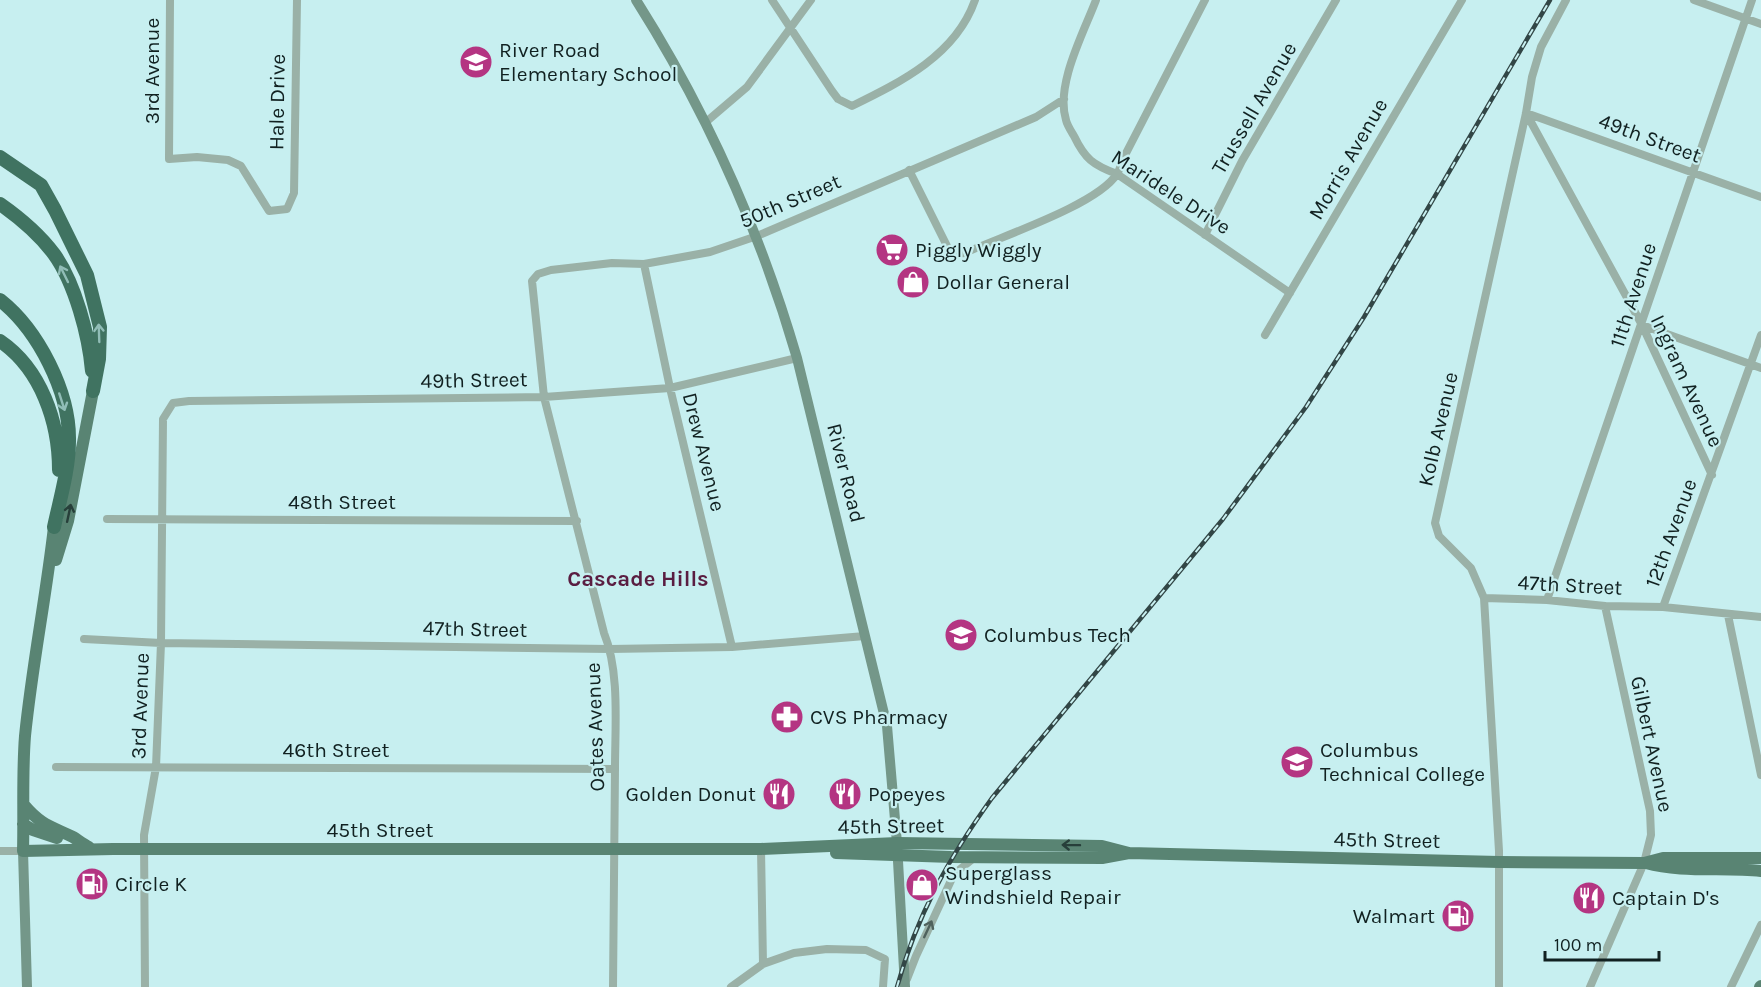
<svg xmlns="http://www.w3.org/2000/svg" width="1761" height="987" font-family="Karla,sans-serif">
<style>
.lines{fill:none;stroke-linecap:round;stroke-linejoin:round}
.minor{stroke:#9ab1a7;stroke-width:8}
.secondary{stroke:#749789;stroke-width:10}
.primary{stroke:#598473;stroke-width:12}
.motorway{stroke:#407361;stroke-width:14}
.rail-casing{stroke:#324646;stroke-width:4.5}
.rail{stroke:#c7eff0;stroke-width:2;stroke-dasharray:7;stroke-linecap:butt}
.oneway{stroke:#91bdb7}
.oneway2{stroke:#273f3a}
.oneway3{stroke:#4f625d}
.labels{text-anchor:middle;stroke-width:4.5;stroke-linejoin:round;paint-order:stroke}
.poi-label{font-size:21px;fill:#112121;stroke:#c7eff0;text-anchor:start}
.street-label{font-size:21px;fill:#112121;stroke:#c7eff0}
.neighbourhood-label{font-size:22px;font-weight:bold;fill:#5a1d41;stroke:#c7eff0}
</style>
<rect width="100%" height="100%" fill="#c7eff0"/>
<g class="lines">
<!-- minor -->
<path class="minor" d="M170,0L169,159L197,157L228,160L241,166L269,211L287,209L294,193L297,0
M772,0L832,91L838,99L852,106C901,82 956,55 975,0
M1096,0C1084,32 1055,85 1066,120C1067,125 1071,131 1074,136C1085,159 1093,165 1117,174L1290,293
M1694,0L1761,24
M1526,113L1642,325L1712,475
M1526,113L1761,197
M706,122L747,87L811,0
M909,170L949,250L957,254L965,253C1002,236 1097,205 1117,174C1119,171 1121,165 1122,161L1205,0
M1205,235L1242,161L1336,0
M644,264L670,388L732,647
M1642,325L1761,368
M1265,335L1462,0
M107,519L577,521
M1484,598L1547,600L1605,606L1663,607L1761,617
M1547,600C1616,400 1682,200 1752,0
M1663,607L1761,335
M1728,615L1761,775
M84,639L161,643L610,649L732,647L865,636
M56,767L615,769
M761,849L763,964
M0,851H23
M907,979L916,956L954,874L974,858
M145,987L144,835L156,767L161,643L163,419L173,403L189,401L544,397L670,388L797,358
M613,987C614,914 615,841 615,768C615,726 620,672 604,633L544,397L532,281L538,274L551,270L612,263L644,264L710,252L757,236L1036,117L1064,99
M731,987L763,964L794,953L827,949L866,950L885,959L883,987
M1499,987V851L1484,598L1471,568L1439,536L1435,523L1526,113L1532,77L1541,47L1566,0
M1590,987L1644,863L1651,835L1650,811L1605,606
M1731,987L1761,925"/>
<!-- secondary -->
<path class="secondary" d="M636,0C707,112 760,231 797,358L887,726L897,843L905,987
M23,851L27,987"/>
<!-- primary -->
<path class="primary" d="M54,527C46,597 32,666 25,736C22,774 24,813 23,851L113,849H761L897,843L1102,846L1129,853
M56,560L68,521L93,391
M24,805C41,825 50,826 73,837C78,840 83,844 89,847
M23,824L33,830L57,838
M836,853L951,857L1102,858L1129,853L1499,862L1644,863L1663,858H1761
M1646,863C1682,873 1723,867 1761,871
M1760,987L1761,986"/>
<!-- motorway -->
<path class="motorway" d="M0,157L41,185L55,210L87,275L100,327L99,359L93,391
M0,204C20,218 39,234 54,254C75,283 89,336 92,371
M0,300C38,330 70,392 69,441C69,469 60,499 54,527
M0,341C41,369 59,422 59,470"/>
<!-- rail casing -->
<g class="rail-casing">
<path id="rail" d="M897,987C917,915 948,859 992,798L1223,519L1306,407L1364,317L1550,0"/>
</g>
<!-- rail -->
<use href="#rail" class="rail"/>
</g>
<!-- one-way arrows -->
<defs><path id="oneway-shaft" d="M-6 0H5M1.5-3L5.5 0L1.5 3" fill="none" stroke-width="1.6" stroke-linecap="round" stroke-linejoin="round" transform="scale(1.5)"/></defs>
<g class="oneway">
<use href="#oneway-shaft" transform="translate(64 274) rotate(-116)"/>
<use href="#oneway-shaft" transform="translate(99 333) rotate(-92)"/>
<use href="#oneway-shaft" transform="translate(62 402) rotate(72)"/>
</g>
<g class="oneway2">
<use href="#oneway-shaft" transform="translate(69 513) rotate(-78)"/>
<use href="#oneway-shaft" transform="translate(1071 845) rotate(-179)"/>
</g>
<use class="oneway3" href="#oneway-shaft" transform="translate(928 929) rotate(-65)"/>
<!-- icons -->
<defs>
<g id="school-disc" transform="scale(1.725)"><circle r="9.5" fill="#b43582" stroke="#c7eff0"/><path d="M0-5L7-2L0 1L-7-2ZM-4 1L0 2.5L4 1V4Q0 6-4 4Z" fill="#fff"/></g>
<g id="supermarket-disc" transform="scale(1.725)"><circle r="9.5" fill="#b43582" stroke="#c7eff0"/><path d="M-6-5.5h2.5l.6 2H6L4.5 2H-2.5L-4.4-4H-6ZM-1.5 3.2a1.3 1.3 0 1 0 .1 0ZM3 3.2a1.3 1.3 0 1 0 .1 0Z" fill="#fff"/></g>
<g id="shop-disc" transform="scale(1.725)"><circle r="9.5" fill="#b43582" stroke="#c7eff0"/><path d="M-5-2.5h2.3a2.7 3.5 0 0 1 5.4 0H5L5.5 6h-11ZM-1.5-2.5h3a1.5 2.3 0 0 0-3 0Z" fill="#fff"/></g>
<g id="university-disc" transform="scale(1.725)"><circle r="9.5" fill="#b43582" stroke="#c7eff0"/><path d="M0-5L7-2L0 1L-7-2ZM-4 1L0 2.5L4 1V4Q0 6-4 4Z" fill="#fff"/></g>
<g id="pharmacy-disc" transform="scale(1.725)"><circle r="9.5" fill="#b43582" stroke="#c7eff0"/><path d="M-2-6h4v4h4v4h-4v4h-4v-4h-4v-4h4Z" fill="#fff"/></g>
<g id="restaurant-disc" transform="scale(1.725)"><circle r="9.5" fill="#b43582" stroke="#c7eff0"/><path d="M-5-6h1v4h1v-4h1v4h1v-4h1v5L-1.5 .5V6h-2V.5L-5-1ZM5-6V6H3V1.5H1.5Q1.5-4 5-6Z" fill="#fff"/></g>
<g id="fuel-disc" transform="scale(1.725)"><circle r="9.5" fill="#b43582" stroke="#c7eff0"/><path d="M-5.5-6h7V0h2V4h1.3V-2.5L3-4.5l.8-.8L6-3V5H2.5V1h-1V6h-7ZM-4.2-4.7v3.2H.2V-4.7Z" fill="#fff"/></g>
</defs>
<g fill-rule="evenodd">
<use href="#school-disc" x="476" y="62"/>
<use href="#supermarket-disc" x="892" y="250"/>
<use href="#shop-disc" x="913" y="282"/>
<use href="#university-disc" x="961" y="635"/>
<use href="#pharmacy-disc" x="787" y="717"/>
<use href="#university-disc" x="1297" y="762"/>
<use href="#restaurant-disc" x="779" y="794"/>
<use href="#restaurant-disc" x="845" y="794"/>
<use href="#fuel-disc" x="92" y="884"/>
<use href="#shop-disc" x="922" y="885"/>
<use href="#restaurant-disc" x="1589" y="898"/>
<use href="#fuel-disc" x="1458" y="916"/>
</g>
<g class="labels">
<!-- poi labels -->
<g class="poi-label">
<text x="499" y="57">River Road<tspan x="499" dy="24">Elementary School</tspan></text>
<text x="915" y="257">Piggly Wiggly</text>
<text x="936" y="289">Dollar General</text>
<text x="984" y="642">Columbus Tech</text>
<text x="810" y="724">CVS Pharmacy</text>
<text x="1320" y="757">Columbus<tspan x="1320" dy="24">Technical College</tspan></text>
<text x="756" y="801" text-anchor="end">Golden Donut</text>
<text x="868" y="801">Popeyes</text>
<text x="945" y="880">Superglass<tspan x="945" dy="24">Windshield Repair</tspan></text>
<text x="115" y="891">Circle K</text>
<text x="1612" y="905">Captain D's</text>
<text x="1435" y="923" text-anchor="end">Walmart</text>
</g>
<!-- street labels -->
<g class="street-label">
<text transform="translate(152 71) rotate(-90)" y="7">3rd Avenue</text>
<text transform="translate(277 102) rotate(-89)" y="7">Hale Drive</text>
<text transform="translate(1254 108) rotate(-60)" y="7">Trussell Avenue</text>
<text transform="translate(1650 138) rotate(20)" y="7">49th Street</text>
<text transform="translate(1348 159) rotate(-60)" y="7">Morris Avenue</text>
<text transform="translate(1171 192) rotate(33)" y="7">Maridele Drive</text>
<text transform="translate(790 201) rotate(-23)" y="7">50th Street</text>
<text transform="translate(1633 295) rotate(-72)" y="7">11th Avenue</text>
<text transform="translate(474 380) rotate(-1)" y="7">49th Street</text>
<text transform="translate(1687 381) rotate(65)" y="7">Ingram Avenue</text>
<text transform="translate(1438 429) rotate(-77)" y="7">Kolb Avenue</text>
<text transform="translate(704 452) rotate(76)" y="7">Drew Avenue</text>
<text transform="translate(846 473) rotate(76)" y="7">River Road</text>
<text x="342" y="509">48th Street</text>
<text transform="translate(1671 533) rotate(-70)" y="7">12th Avenue</text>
<text transform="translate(1570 585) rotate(3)" y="7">47th Street</text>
<text transform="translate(475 629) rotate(1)" y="7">47th Street</text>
<text transform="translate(140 706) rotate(-88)" y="7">3rd Avenue</text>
<text transform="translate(595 727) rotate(-92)" y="7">Oates Avenue</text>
<text transform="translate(1652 744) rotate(78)" y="7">Gilbert Avenue</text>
<text x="336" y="757">46th Street</text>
<text transform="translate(891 826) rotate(-1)" y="7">45th Street</text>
<text x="380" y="837">45th Street</text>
<text transform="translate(1387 840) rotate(1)" y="7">45th Street</text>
</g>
<!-- neighbourhood labels -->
<g class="neighbourhood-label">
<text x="638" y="586">Cascade Hills</text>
</g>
</g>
<!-- scale -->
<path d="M1545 951v9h114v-9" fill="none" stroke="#112121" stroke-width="3"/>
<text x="1554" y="951" font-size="18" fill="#112121" stroke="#c7eff0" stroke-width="4.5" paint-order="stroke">100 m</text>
</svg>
